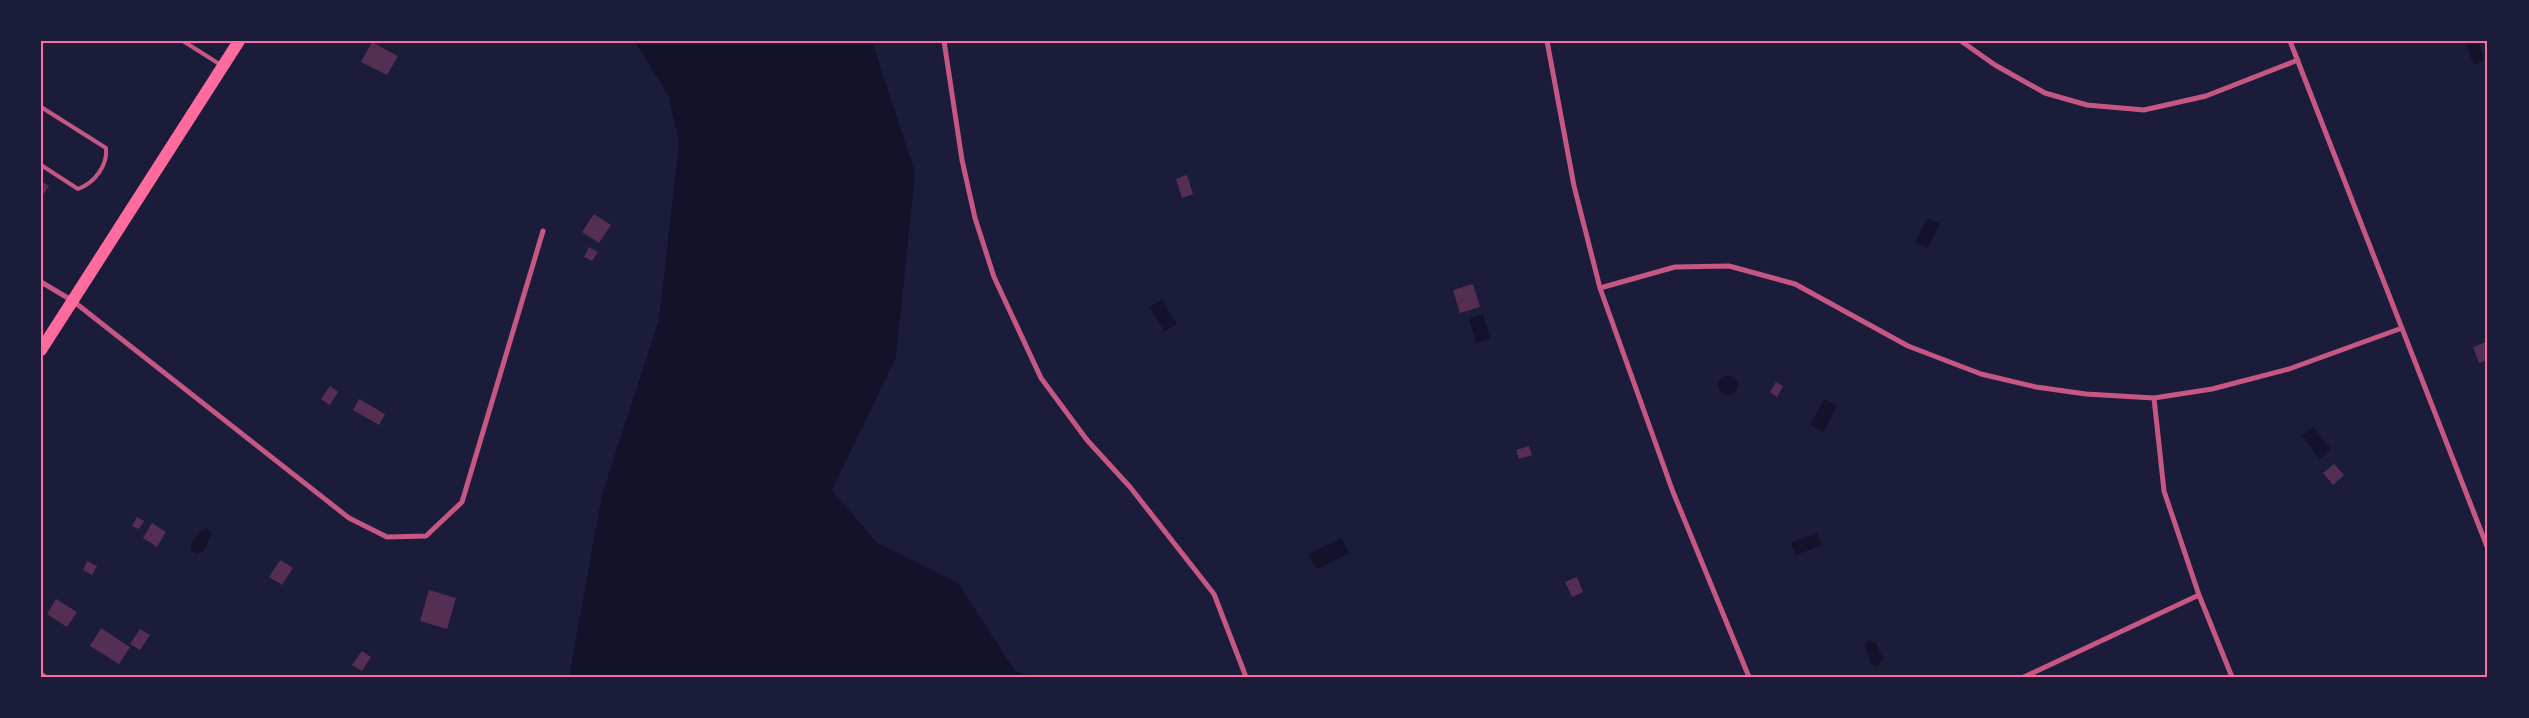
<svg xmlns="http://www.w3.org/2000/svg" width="2529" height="718" font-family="Cabin,sans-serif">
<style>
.water{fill:#12122b}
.building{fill:#542f53}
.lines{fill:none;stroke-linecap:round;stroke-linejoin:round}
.service{stroke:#c65784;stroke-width:4}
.minor{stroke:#c65784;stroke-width:5}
.primary{stroke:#ff6b9d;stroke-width:12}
.neatline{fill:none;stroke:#ff6b9d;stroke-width:2}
</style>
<rect width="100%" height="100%" fill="#1b1b3a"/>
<!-- water -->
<path class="water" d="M635,41H872L915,173L896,357L832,490L877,543L958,583L1015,671L1032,677H569L602,495L659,319L679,143L669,97Z
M2465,41H2478L2484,61L2475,65L2473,63Z
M1928,218L1940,224L1927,248L1915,242Z
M1162,300L1177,324L1164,331L1150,307Z
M1483,314L1490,339L1476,343L1469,318Z
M1718 385a10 10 0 1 1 20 0a10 10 0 1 1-20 0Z
M1824,399L1837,406L1823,432L1810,425Z
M2313,427L2331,449L2320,459L2302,436Z
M207,528L212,533L203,552L196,554L191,550C191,541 199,530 207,528Z
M1817,533L1822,545L1796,555L1791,543Z
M1342,538L1349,553L1317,569L1309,554Z
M1870,640L1876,643L1883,659L1877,666L1871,665L1865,643Z"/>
<!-- building -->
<path class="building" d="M372,42L398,56L387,75L361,62Z
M1187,175L1193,194L1182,198L1176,179Z
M41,181L49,186L41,198Z
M594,214L611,225L599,243L582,232Z
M589,247L598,252L592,261L584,257Z
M1473,284L1480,307L1460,313L1453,290Z
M2488,341V360L2479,363L2473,347Z
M1776,382L1783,386L1777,397L1770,392Z
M330,386L338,392L330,405L321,399Z
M359,399L385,414L379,425L353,410Z
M1529,446L1532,455L1519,459L1516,450Z
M2334,464L2344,475L2333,485L2323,473Z
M137,517L144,521L139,529L132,526Z
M152,523L166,532L157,547L143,538Z
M280,560L293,568L282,585L269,577Z
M87,561L97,566L92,575L83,570Z
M1577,577L1583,592L1572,597L1565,582Z
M429,590L456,598L447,629L420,621Z
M56,599L77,612L67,627L47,614Z
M101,628L130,647L119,664L90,646Z
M140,629L150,635L140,650L130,644Z
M362,651L371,657L362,671L352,665Z"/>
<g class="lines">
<!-- service -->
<path class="service" d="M183,41L221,65
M41,107L106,148C108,166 94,183 78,189L41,165"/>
<!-- minor -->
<path class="minor" d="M944,41L962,160L975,218L994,277L1041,378L1087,440L1130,487L1214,594L1246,677
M1547,41L1574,186L1600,288L1673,492L1749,677
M1961,41L1995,65L2045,93L2087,105L2144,110L2206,96L2298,60
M2290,41L2488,549
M41,282L73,301L349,518L387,537L426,536L462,502L543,231
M1600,288L1675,267L1729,266L1795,284L1908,346L1981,374L2036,387L2086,394L2154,398L2212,389L2289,369L2402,328
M2154,398L2164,491L2199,595L2232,677
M41,674L45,677
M2024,677L2199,595"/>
<!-- primary -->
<path class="primary" d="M41,350L239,41"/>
</g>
<!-- border -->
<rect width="2529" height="718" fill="none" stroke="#1b1b3a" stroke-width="85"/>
<rect x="42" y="42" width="2444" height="634" class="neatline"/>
</svg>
